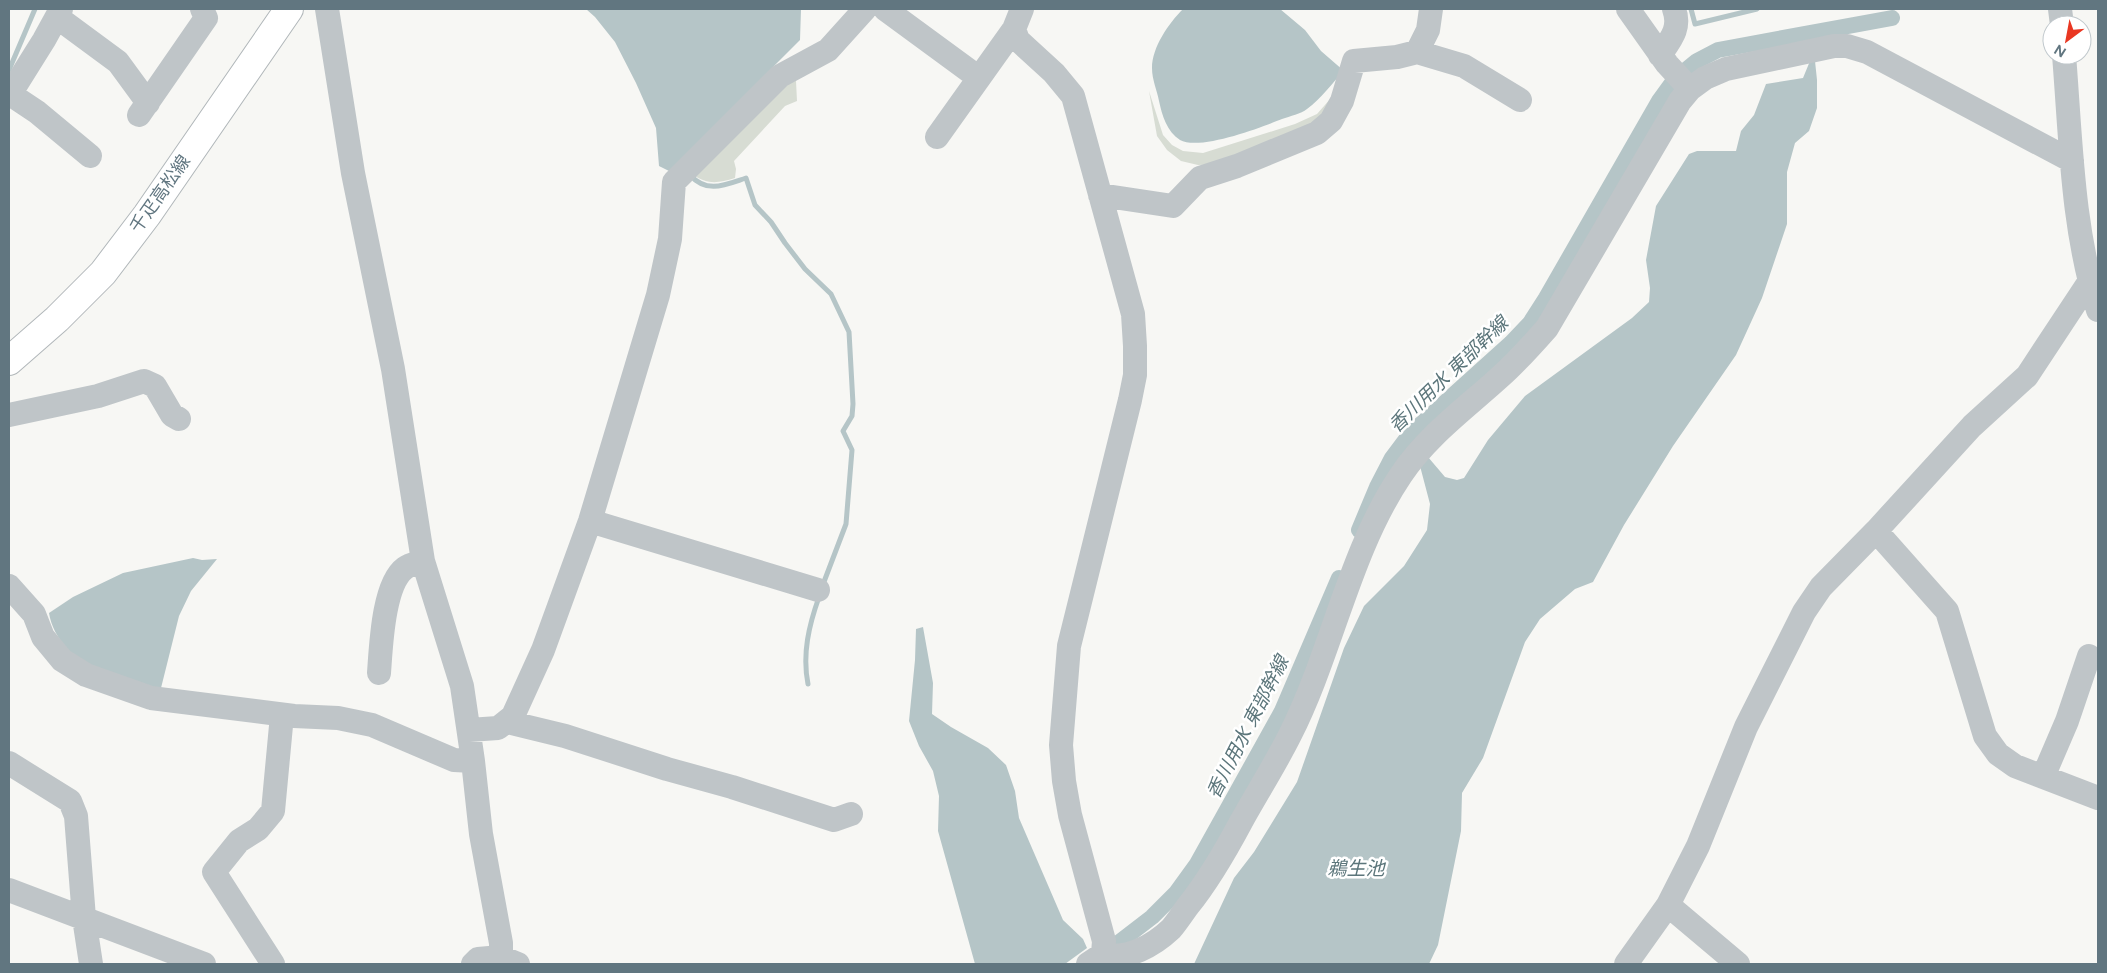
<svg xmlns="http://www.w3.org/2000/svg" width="2107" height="973" font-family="Figtree,'Noto Sans JP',sans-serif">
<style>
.green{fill:#d7dcd3}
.water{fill:#b5c5c7}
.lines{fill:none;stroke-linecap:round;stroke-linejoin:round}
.stream{stroke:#b5c5c7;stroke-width:5}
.canal{stroke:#b5c5c7;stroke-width:16}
.major-casing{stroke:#b1b7ba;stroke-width:30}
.minor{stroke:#bfc5c8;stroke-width:24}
.major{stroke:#fff;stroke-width:28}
.labels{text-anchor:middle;stroke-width:5;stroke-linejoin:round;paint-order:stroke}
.street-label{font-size:18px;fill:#617680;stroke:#fff}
.water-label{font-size:19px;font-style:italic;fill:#5c767b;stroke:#fff}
</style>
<rect width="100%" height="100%" fill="#f7f7f4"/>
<!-- green -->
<path class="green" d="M796,81L797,101L785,106L734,161L736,169L735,178C718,183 709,185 693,175L784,83Z
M1339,89L1316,125L1225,164L1198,165L1181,161L1167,150L1157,136L1149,91L1163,135L1172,145L1183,151L1203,153L1295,124L1317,114Z"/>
<!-- water -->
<path class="water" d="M586,9H801L800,40L669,171L659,166L656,128L636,83L615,42L595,17Z
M1183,9H1280L1305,30L1321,51L1344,71C1332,83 1321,99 1307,109C1301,114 1290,116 1282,119C1262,127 1200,151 1180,140C1167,132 1162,115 1159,101C1157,90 1152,80 1152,68C1152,47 1169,23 1183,9Z
M1810,61H1815L1817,80V108L1809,131L1795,143L1787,172V224L1762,298L1736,355L1673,446L1624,525L1593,582L1575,589L1540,619L1525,642L1483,758L1462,793L1461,831L1438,945L1429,964H1194L1234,878L1254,852L1297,782L1344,648L1364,606L1404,566L1427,530L1430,504L1420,466L1428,457L1445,477L1457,480L1464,478L1488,440L1525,396L1632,318L1649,302L1650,288L1646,260L1656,206L1689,154L1697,151H1736L1741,131L1754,115L1766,84L1803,78Z
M193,558L202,560L217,559L191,591L179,616L160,692C142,687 113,681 97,672C75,660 53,639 49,613L73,597L123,573Z
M923,627L933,683L932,714L951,727L988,748L1006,765L1015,791L1019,818L1063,920L1083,939L1087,948L1065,964H975L938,831L939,796L933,771L919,746L909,721L915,660L916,629Z"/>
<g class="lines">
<!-- stream -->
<path class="stream" d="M1691,9L1695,24L1757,9
M9,70L35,9
M690,175C707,194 725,185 746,178L755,205L771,222L785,243L805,269L831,294L849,332L853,404L852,416L843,431L852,450L846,524L822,587
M808,684C802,654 809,625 819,597"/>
<!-- canal -->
<path class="canal" d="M1359,530L1377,487L1392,458L1410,434L1511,343L1530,323L1546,298L1659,101L1675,79L1697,61L1718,50L1892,18
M1113,947L1152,917L1176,893L1197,864L1282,711L1339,578"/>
<!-- major casing -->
<g class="major-casing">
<path id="major" d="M9,361L57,319L103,273L147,215L289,9"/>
</g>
<!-- minor -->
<path class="minor" d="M885,9L979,78
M1022,9L1014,29L1018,40L1054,73L1073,96L1133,314L1135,346V375L1130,400L1069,646L1061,745L1064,781L1070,815L1104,941L1103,954
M1628,9L1667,64L1690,89
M2060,9L2062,25
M57,17L118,62L148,103
M1417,52L1464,66L1520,100
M1660,55C1671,39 1681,28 1674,9
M2064,55C2071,141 2072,228 2098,310
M10,94L37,112L90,156
M9,96L44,40L61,9
M139,115L206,18L202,9
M937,137L1014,29
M1100,195L1173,206L1200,178L1237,166L1317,133L1331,121L1342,101L1354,61L1397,57L1417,52L1428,30L1431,9
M9,415L98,396L144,381L155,386L172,415L179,419
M590,521L818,590
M1876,531L1947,611L1985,736L1998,754L2015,766L2098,798
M9,586L34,614L43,637L62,660L86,675L151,698L294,716L338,718L372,725L454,760L473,761L462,686L423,561L393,369L353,173L327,9
M379,673C381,647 383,584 405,568C409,565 417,563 423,561
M507,722L565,736L667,769L732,787L834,820L851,814
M469,730L498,728L513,716L543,650L590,521L658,295L670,239L674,182L780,76L828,50L865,9
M473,761L481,834L501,943V964
M9,763L70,801L76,816L84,918L91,964
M2043,777L2067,721L2089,656
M9,890L204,964
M1668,905L1738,964
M273,964L214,872L239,841L258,829L273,811L282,715
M473,964L478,959L501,957L518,964
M1088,964L1103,954C1127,961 1154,945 1171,929C1177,922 1182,914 1188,906C1209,880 1225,852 1241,822C1257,793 1275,765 1290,735C1332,652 1349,552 1401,475C1427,436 1466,408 1500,377C1517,362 1532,345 1547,328L1680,101L1690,89L1705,78L1726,69L1834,46H1847L1867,52L2072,161
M1626,964L1668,905L1698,846L1746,727L1804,612L1821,587L1876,531L1972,426L2027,376L2089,282"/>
<!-- major -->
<use href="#major" class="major"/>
</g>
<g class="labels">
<!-- street labels -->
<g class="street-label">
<text transform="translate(160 194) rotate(-55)" y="6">千疋高松線</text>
</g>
<!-- water labels -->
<g class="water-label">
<text transform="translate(1448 374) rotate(-44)" y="7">香川用水 東部幹線</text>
<text transform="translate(1247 727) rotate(-63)" y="7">香川用水 東部幹線</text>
<text x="1356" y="875">鵜生池</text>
</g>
</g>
<!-- border -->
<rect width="2107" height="973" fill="none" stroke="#617680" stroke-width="20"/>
<!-- north arrow -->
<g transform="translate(2067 40) rotate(212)"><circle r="24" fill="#ffffff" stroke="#c0c8cc"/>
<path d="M0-4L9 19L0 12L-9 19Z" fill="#e93722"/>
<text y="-8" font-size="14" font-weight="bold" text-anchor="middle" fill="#617680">N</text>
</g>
</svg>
